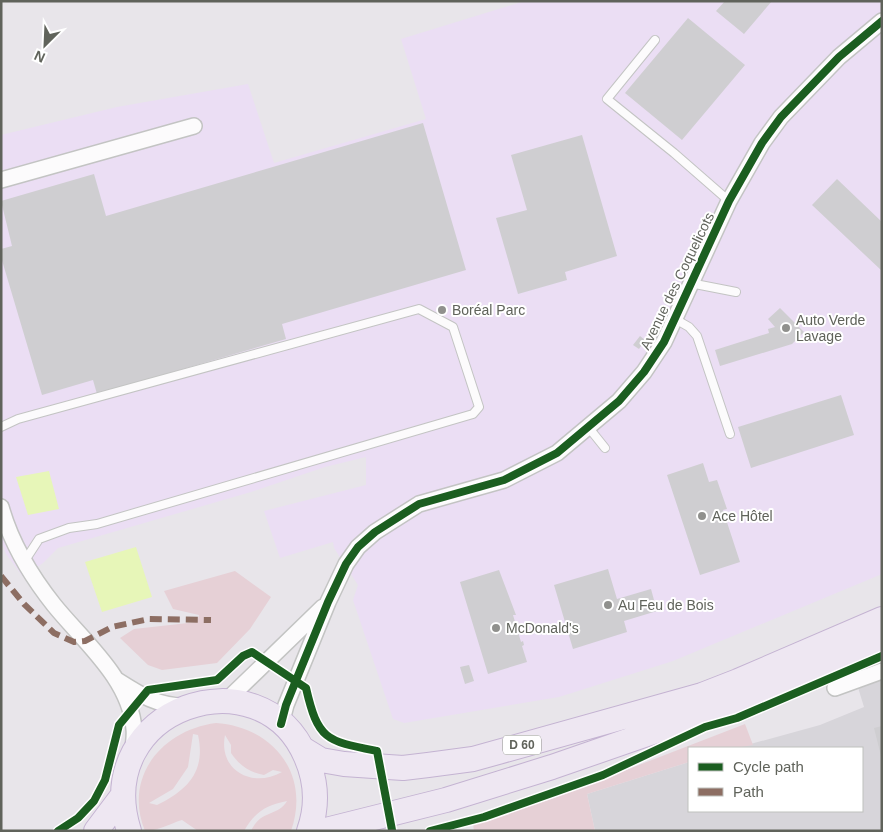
<svg xmlns="http://www.w3.org/2000/svg" width="883" height="832" font-family="Helvetica,sans-serif">
<style>
.commercial{fill:#ebdef4}
.industrial{fill:#d7d5da}
.green{fill:#e6d0d6;fill-rule:evenodd}
.water{fill:#e7f6b8}
.building{fill:#cfced1}
.lines{fill:none;stroke-linecap:round;stroke-linejoin:round}
.service-casing{stroke:#c3c4c3;stroke-width:10}
.minor-casing{stroke:#c3c4c3;stroke-width:18}
.primary-casing{stroke:#c4b3d2;stroke-width:26}
.service{stroke:#fcfbfc;stroke-width:8}
.minor{stroke:#fcfbfc;stroke-width:15}
.primary{stroke:#eee7f2;stroke-width:24}
.quiet{stroke:#8d6e63;stroke-width:6;stroke-dasharray:12 6;stroke-linecap:butt}
.cycleway-casing{stroke:#fff;stroke-width:11}
.cycleway{stroke:#1b5e20;stroke-width:8}
.poi-dot{fill:#90908d;stroke:#fff;stroke-width:2}
.labels{text-anchor:middle;stroke-width:4;stroke-linejoin:round;paint-order:stroke}
.shield{fill:#fff;stroke:#90928c;stroke-width:1}
.shield-label{font-size:12px;font-weight:bold;fill:#60635b}
.street-label{font-size:14px;fill:#60635b;stroke:#fff}
.poi-label{font-size:14px;fill:#60635b;stroke:#fff;text-anchor:start}
</style>
<rect width="100%" height="100%" fill="#e8e5ea"/>
<!-- commercial -->
<path class="commercial" d="M525,1H882V574L673,661L559,697L404,723L393,719L353,600L358,585L334,548L333,542L280,558L264,511L366,485V457L325,467L251,492L58,548L43,563L23,577L6,554L1,541V135L117,107L248,84L274,163L426,119L401,39Z"/>
<!-- industrial -->
<path class="industrial" d="M882,671V831H595L587,794L689,762V811H862V748H736L820,725L864,707L856,681Z"/>
<!-- green -->
<path class="green" d="M235,571L271,597L250,629L217,663L162,670L148,665L120,638L134,629L197,622L199,615L173,609L164,591Z
M216,723C273,727 311,774 291,831H251C261,809 278,817 287,801C266,805 255,812 244,831H198L182,820C169,824 158,831 145,831C123,777 162,730 216,723ZM193,734L198,735C206,771 188,790 157,805L149,803L173,789L188,767ZM225,735L231,745V753C240,766 249,772 264,775L273,770L282,772C252,789 218,770 225,735Z
M745,724L753,745L736,748H689V762L587,794L595,831H474L473,824L551,799Z"/>
<!-- water -->
<path class="water" d="M49,471L59,509L28,515L16,477Z
M136,547L152,597L102,612L85,562Z"/>
<!-- building -->
<path class="building" d="M725,1H772L744,34L716,11Z
M688,18L745,65L682,140L625,93Z
M423,123L466,270L282,324L286,339L97,394L93,380L42,395L1,257V249L12,246L1,201L94,174L106,216Z
M582,135L617,256L565,272L567,280L518,294L496,218L527,210L511,155Z
M837,179L882,222V271L812,205Z
M780,308L804,332L792,344L720,366L715,350L769,333L768,329L775,327L768,319Z
M640,336L645,340L639,349L633,345Z
M841,395L854,435L751,468L738,427Z
M703,463L709,482L717,480L727,509L723,510L740,562L700,575L667,475Z
M608,569L617,599L651,589L657,611L624,621L627,632L573,649L554,585Z
M499,570L516,615H513L521,642L523,641L524,645L522,646L527,662L488,674L460,582Z
M469,665L474,681L465,684L460,667Z
M882,726V756H881L874,728Z"/>
<g class="lines">
<!-- service casing -->
<g class="service-casing">
<path id="service" d="M655,40L607,99L674,153L729,201
M690,283L736,292
M675,319L689,327L697,336L730,434
M1,427L18,419L419,309L453,327L479,407L473,414L97,524L69,528L39,539L24,562
M589,428L605,448"/>
</g>
<!-- minor casing -->
<g class="minor-casing">
<path id="minor" d="M1,180L194,126
M1,507C11,543 31,576 54,605C83,641 130,679 134,729C135,736 133,744 133,752
M117,680C139,694 157,706 184,706
M835,688L882,671
M226,701L323,607
M281,724L286,705L328,602L346,564L358,547L375,532L419,504L504,480L557,453L619,401L644,372L664,342L729,201L762,143L781,117L839,57L882,21"/>
</g>
<!-- primary casing -->
<g class="primary-casing">
<path id="primary" d="M303,749L321,760L344,764L403,768L428,765L473,759L702,695L738,681L882,619
M96,831L123,795
M129,831C90,707 261,651 306,757C317,782 318,806 309,831
M322,831L446,800L552,767L702,715L843,657L882,637"/>
</g>
<!-- service -->
<use href="#service" class="service"/>
<!-- minor -->
<use href="#minor" class="minor"/>
<!-- primary -->
<use href="#primary" class="primary"/>
<!-- quiet -->
<path class="quiet" d="M1,576L24,604L54,633L74,642L85,641L112,627L149,619L211,620"/>
<!-- cycleway casing -->
<g class="cycleway-casing">
<path id="cycleway" d="M281,724L286,705L328,602L346,564L358,547L375,532L419,504L504,480L557,453L619,401L644,372L664,342L729,201L762,143L781,117L839,57L882,21
M58,831L78,818L94,801L105,780L119,725L148,690L217,680L243,656L252,652L306,688C318,740 326,741 377,751L392,830
M430,831L484,817L603,775L705,727L737,718L882,656"/>
</g>
<!-- cycleway -->
<use href="#cycleway" class="cycleway"/>
</g>
<!-- markers -->
<g class="poi-dot">
<circle cx="442" cy="310" r="5"/>
<circle cx="786" cy="328" r="5"/>
<circle cx="702" cy="516" r="5"/>
<circle cx="608" cy="605" r="5"/>
<circle cx="496" cy="628" r="5"/>
</g>
<g class="labels">
<!-- shield labels -->
<rect class="shield" x="503" y="735.5" width="38" height="19" rx="4"/>
<g class="shield-label">
<text x="522" y="749">D 60</text>
</g>
<!-- street labels -->
<g class="street-label">
<text transform="translate(677 281) rotate(-64)" y="5">Avenue des Coquelicots</text>
</g>
<!-- poi labels -->
<g class="poi-label">
<text x="452" y="315">Boréal Parc</text>
<text x="796" y="325">Auto Verde<tspan x="796" dy="16">Lavage</tspan></text>
<text x="712" y="521">Ace Hôtel</text>
<text x="618" y="610">Au Feu de Bois</text>
<text x="506" y="633">McDonald's</text>
</g>
</g>
<!-- border -->
<rect width="883" height="832" fill="none" stroke="#60635b" stroke-width="5"/>
<!-- legend -->
<rect x="688" y="747" width="175" height="65" fill="#ffffff" stroke="#bfc1bd"/>
<rect x="698" y="763" width="25" height="8" fill="#1b5e20" stroke="#bfc1bd"/>
<text x="733" y="772" font-size="15" fill="#60635b">Cycle path</text>
<rect x="698" y="788" width="25" height="8" fill="#8d6e63" stroke="#bfc1bd"/>
<text x="733" y="797" font-size="15" fill="#60635b">Path</text>
<!-- north arrow -->
<g transform="translate(45 45) rotate(204)" stroke="#ffffff" stroke-width="4" paint-order="stroke">
<path d="M0-4L9 19L0 12L-9 19Z" fill="#60635b"/>
<text y="-8" font-size="14" font-weight="bold" text-anchor="middle" fill="#60635b">N</text>
</g>
</svg>
